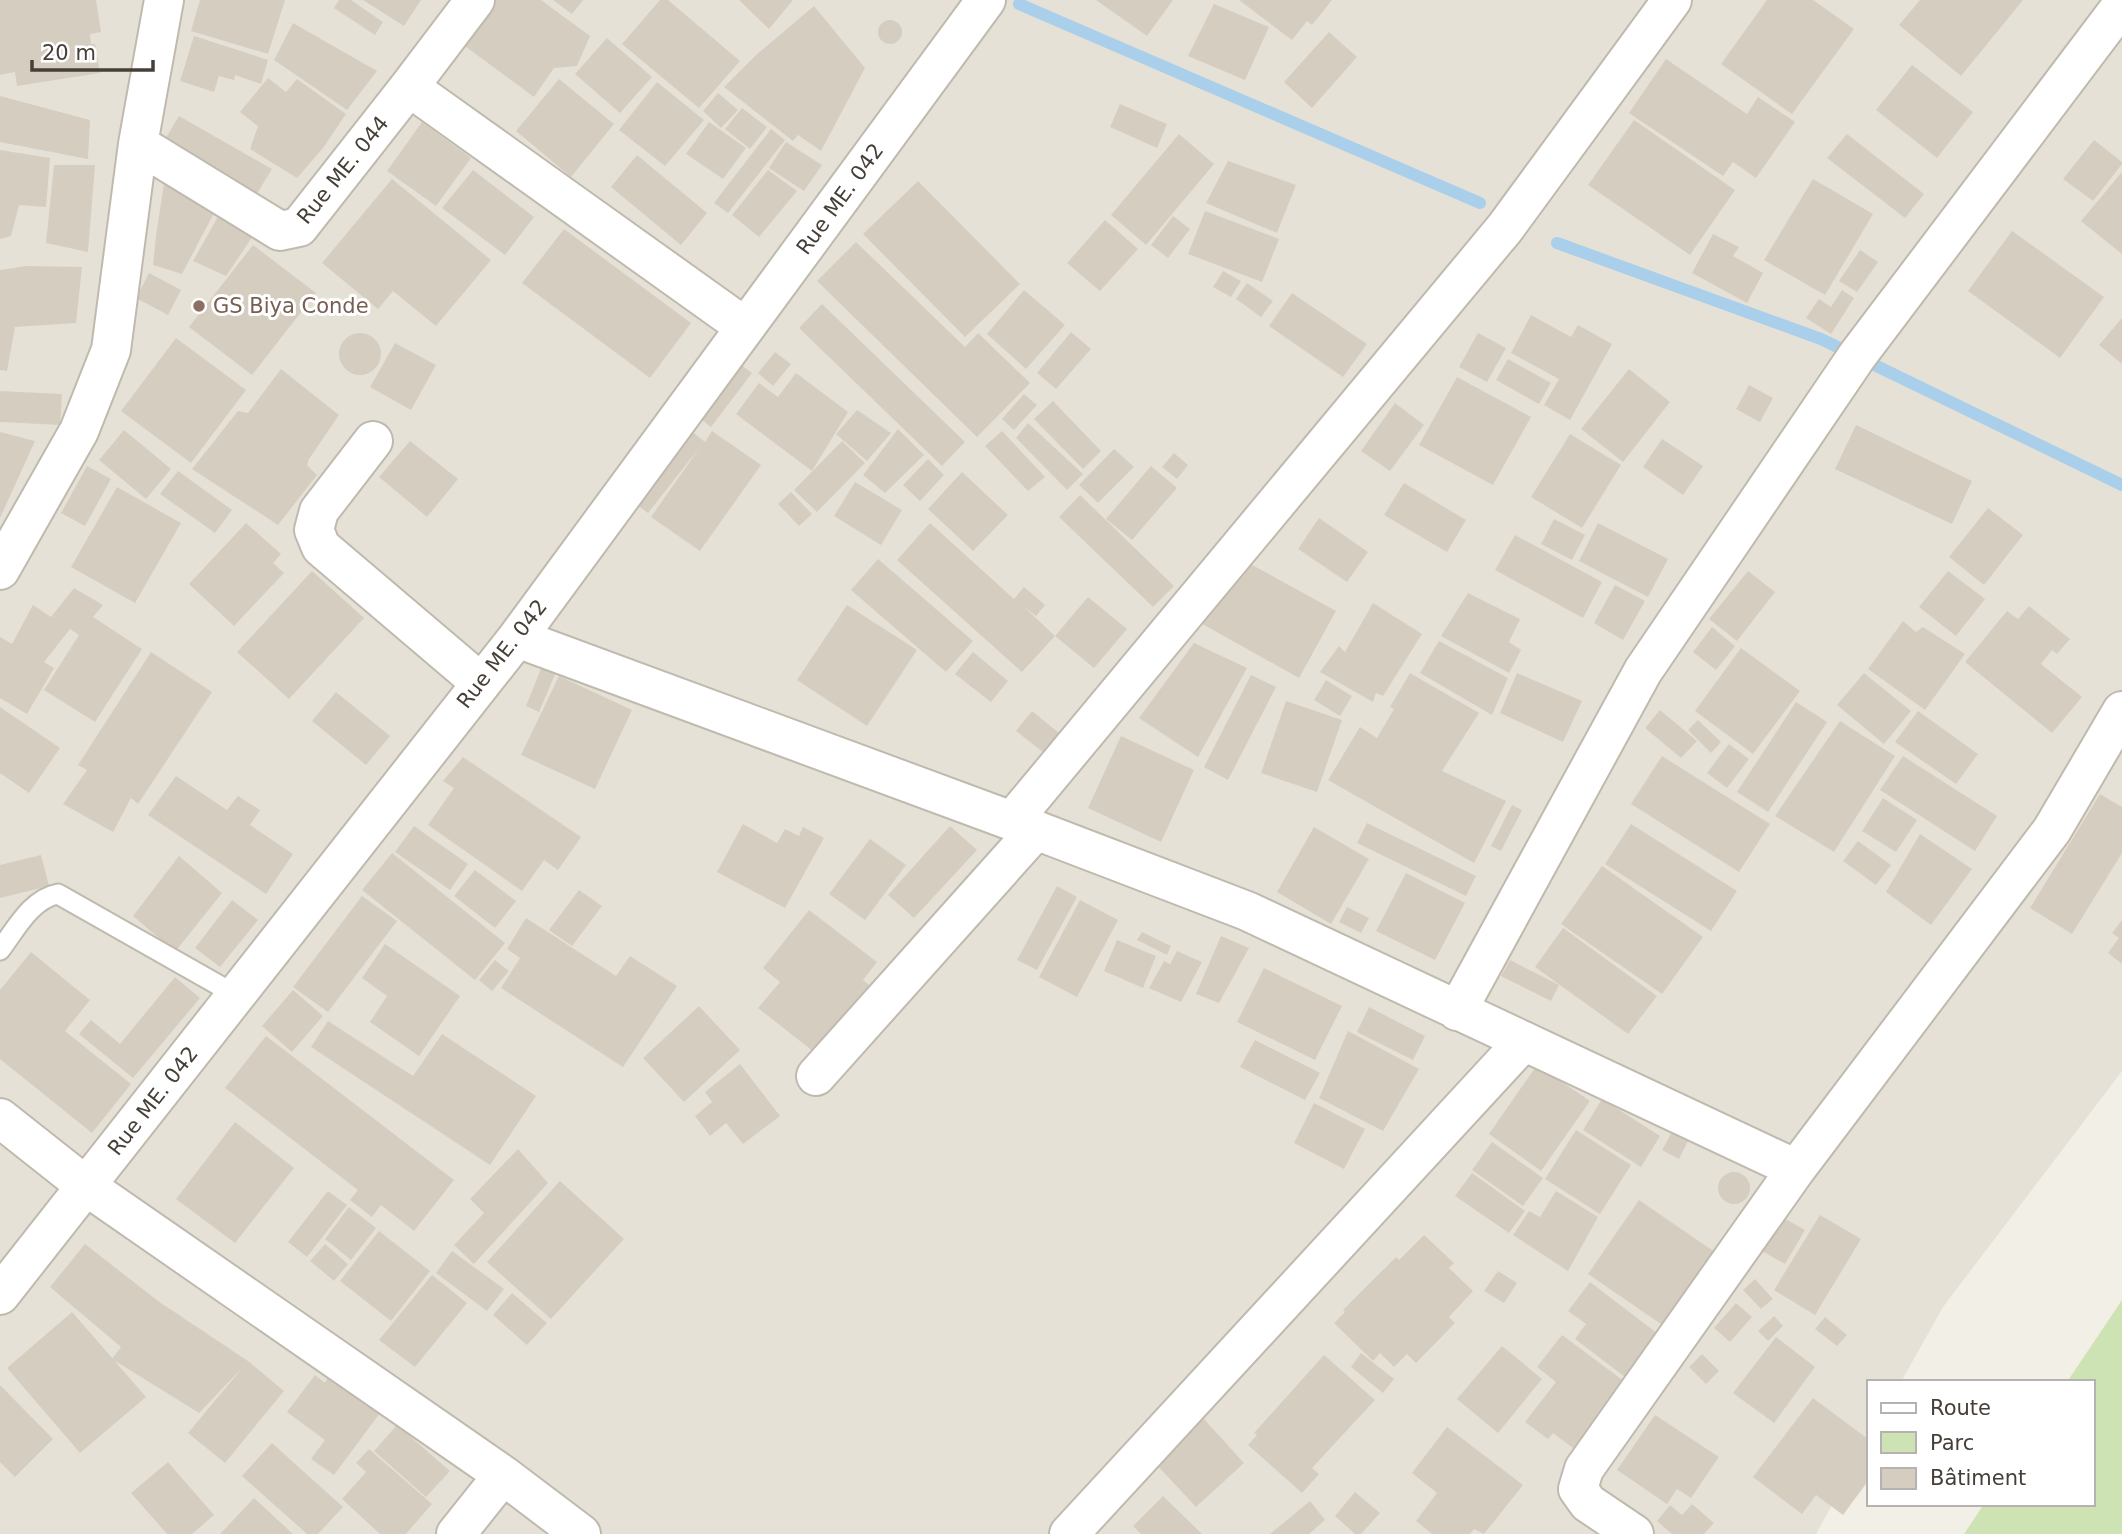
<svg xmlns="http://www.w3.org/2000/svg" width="2122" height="1534" font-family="'DejaVu Sans',sans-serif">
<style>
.residential{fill:#e6e1d6}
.green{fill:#cee3b3}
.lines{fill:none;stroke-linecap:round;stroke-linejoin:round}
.stream{stroke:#a9cfea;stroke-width:12}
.building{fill:#d6cdc1}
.lane-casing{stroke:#c0b9ae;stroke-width:23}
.street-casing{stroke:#c0b9ae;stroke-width:42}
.lane{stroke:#fff;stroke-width:19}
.street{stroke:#fff;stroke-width:38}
.education-dot{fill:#8d6e63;stroke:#fff;stroke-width:2.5}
.labels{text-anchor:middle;stroke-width:6;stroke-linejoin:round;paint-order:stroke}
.street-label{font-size:21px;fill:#453f37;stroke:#fff}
.education-label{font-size:21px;fill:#785e54;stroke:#fff;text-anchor:start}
</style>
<rect width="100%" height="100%" fill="#f2efe7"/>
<!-- residential -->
<path class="residential" d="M0,0H2122V1071L1943,1307L1901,1382H1868V1440L1816,1534H0Z"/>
<!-- green -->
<path class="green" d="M2122,1300V1534H1964L1984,1504H2092V1382H2067Z"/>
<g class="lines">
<!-- stream -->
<path class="stream" d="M1019,4L1480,203
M1557,243L1821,339L2122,485"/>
</g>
<!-- building -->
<path class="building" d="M0,0H96L101,32L90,34L91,44H95L100,73L17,86L15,72L0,75Z
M200,0H285L268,54L191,31Z
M339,0H351L383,22L375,35L334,8Z
M363,0H421L404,26Z
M495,0H541L590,36L577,66L554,68L534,97L462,44Z
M553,0H583L572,14Z
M660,0H668L740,61L699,108L622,44Z
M739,0H793L769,29Z
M1096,0H1173L1147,36Z
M1239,0H1332L1312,25L1307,21L1292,40Z
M1767,0H1813L1854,29L1792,114L1721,64Z
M1920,0H2023L1961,76L1899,25Z
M1214,4L1269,27L1245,80L1188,56Z
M814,6L865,68L821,151L798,135L793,141L724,87L756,55Z
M878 32a12 12 0 1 1 24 0a12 12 0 1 1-24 0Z
M293,23L377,71L347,110L274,60Z
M1329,32L1357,57L1312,108L1284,82Z
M194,36L268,60L261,84L235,75L234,80L219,76L214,92L180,81Z
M607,38L652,77L620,113L575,74Z
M1666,59L1747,114L1758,97L1795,122L1756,178L1733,162L1723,176L1629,113Z
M1912,65L1973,112L1937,158L1876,110Z
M268,78L286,92L297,79L346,114L323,148L297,178L250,149L258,126L240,112Z
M559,79L614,124L571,177L516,131Z
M657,82L704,120L665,166L619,130Z
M718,93L738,110L721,128L703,111Z
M0,96L90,120L88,159L0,142Z
M1120,104L1167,124L1157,148L1110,127Z
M742,108L767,127L750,149L725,129Z
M179,116L272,169L250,205L158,151Z
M1634,120L1735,190L1690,255L1588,185Z
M422,122L471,158L436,206L387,171Z
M709,122L746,148L723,179L686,154Z
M771,129L785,140L728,213L714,203Z
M1179,134L1214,164L1146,245L1111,215Z
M1847,134L1924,194L1905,218L1827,158Z
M2094,140L2122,162V164L2093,201L2063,179Z
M786,142L822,165L804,191L769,168Z
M0,150L50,158L46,207L19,205L11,236L0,239Z
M637,155L707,213L681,245L611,187Z
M1228,161L1296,185L1277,233L1206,203Z
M54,165H95L88,252L46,243Z
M473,170L534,217L505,255L442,208Z
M768,170L797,191L759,237L732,215Z
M2122,172V254L2081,221Z
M392,179L491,260L436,326L393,291L378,309L322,263Z
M1813,179L1873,214L1825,295L1764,260Z
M918,181L1020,284L965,337L863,234Z
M164,184L215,211L182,274L153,265L156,235Z
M1205,211L1279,239L1262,282L1188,254Z
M220,213L255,233L226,276L193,261Z
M1173,216L1190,229L1168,258L1151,245Z
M1105,220L1138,249L1100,291L1067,263Z
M564,229L691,323L650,378L522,283Z
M2012,231L2104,297L2060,358L1968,291Z
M1713,234L1739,247L1733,256L1763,273L1747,303L1692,273Z
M856,242L965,347L978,333L1030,383L977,437L817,281Z
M253,245L316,293L252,375L189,327Z
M1860,250L1878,262L1857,292L1839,281Z
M27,266L82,267L76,323L15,327L7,371L0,370V270Z
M1223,271L1241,281L1231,297L1213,287Z
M149,273L181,290L168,315L136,298Z
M1247,283L1273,301L1261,317L1236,299Z
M1024,290L1065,325L1026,369L987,334Z
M1842,290L1854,298L1831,334L1806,318L1819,299L1831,307Z
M1292,293L1367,344L1343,377L1269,326Z
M822,304L965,442L942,466L799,328Z
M1531,315L1571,337L1578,325L1612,344L1570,420L1544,405L1559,379L1511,353Z
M2122,318V364L2099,345Z
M1071,332L1091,349L1056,389L1037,373Z
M1478,333L1506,348L1487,382L1459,367Z
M339 354a21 21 0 1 1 42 0a21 21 0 1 1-42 0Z
M176,338L246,390L191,463L121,411Z
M395,343L436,365L411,410L370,387Z
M775,352L791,364L773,386L758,373Z
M1508,359L1551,383L1539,404L1496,380Z
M738,363L752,373L711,427L697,416Z
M281,369L339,415L309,459L307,465L317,475L278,525L192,469L238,411L248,413Z
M1629,369L1670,402L1623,462L1581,429Z
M796,373L848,412L812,471L736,414L759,383L778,397Z
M1457,377L1531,417L1493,485L1419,445Z
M1749,385L1773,398L1760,422L1736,409Z
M0,391L62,394L60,425L0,422Z
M1024,394L1037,405L1014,430L1002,419Z
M1053,401L1101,451L1083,469L1034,419Z
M1395,403L1424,425L1390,471L1361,451Z
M857,410L891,433L867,461L836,434Z
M1028,423L1083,474L1067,490L1016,438Z
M1856,425L1972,481L1952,524L1835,469Z
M689,429L705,442L712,431L761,465L700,551L651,517L700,447L648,513L632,501Z
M898,429L924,455L885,493L863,475Z
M124,430L171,469L146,499L99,460Z
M1002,431L1045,477L1028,491L985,446Z
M0,432L35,441L0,518Z
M1570,434L1621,465L1582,528L1531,497Z
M1662,439L1703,466L1683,495L1643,467Z
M410,441L458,479L427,517L379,477Z
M842,441L865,463L817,512L794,490Z
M1114,449L1134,467L1098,503L1079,485Z
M1174,453L1188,465L1177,479L1162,467Z
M928,459L944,475L920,501L903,485Z
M87,466L111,479L85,526L61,513Z
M1151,466L1177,488L1132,540L1106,519Z
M178,471L232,510L215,533L160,494Z
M962,472L1008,515L973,551L928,509Z
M855,482L902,510L881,545L834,516Z
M1404,483L1466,520L1447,552L1384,515Z
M117,487L181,523L135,603L71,567Z
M791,492L812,514L799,526L778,504Z
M1080,495L1174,586L1153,607L1059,517Z
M1988,508L2023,535L1984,585L1949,557Z
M1319,518L1368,552L1347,582L1298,549Z
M1554,519L1585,535L1572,560L1541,544Z
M246,523L281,554L273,563L284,573L234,626L189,584Z
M930,523L1014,599L1024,587L1045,605L1036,616L1023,606L1055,636L1022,672L897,560Z
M1598,523L1668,559L1648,597L1579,561Z
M1515,535L1602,582L1583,618L1495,570Z
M1234,555L1336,611L1299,678L1197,621Z
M878,559L973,641L946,672L851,590Z
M312,571L364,618L289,699L237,652Z
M1748,571L1775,592L1737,641L1709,619Z
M1948,571L1985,599L1956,636L1919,607Z
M1615,585L1645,601L1623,640L1594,623Z
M74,588L103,605L93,617L142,649L95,722L44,690L79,635L70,629L44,662L54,668L27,714L0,698V637L12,644L33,605L51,617Z
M1468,593L1520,619L1509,642L1521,650L1509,673L1441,636Z
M1088,597L1127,629L1094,668L1055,636Z
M1373,603L1422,634L1383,696L1376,693L1373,702L1320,672L1339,646L1345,652Z
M847,605L917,650L867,726L797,680Z
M2029,606L2070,639L2057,654L2052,650L2041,664L2082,697L2052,733L1965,662L2007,611L2018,619Z
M1903,621L1916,632L1923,627L1965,654L1925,710L1868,669Z
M1712,627L1735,646L1716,670L1693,652Z
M1439,641L1508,678L1492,715L1420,673Z
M1194,643L1247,668L1198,757L1139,718Z
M1741,648L1800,691L1753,754L1695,711Z
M151,652L212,692L138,804L131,798L113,832L63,804L87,770L78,765Z
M973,652L1008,681L991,702L955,674Z
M542,666L556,672L539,712L526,706Z
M1410,673L1479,713L1442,771L1506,801L1474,863L1328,780L1360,727L1377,738L1394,709L1390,707Z
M1517,673L1582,701L1563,742L1500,713Z
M1864,673L1911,711L1884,744L1837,705Z
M1251,675L1276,687L1228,780L1204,767Z
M559,676L632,710L595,789L521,755Z
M1326,680L1352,696L1340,716L1314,700Z
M336,692L390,736L366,765L312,721Z
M1286,701L1342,720L1317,792L1261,773Z
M1796,702L1827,722L1768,812L1737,792Z
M0,707L60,748L29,793L0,773Z
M1660,710L1697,741L1681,758L1645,728Z
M1032,711L1059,733L1043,752L1016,731Z
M1918,711L1978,754L1956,784L1895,742Z
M1698,720L1721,742L1711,753L1688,730Z
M1840,721L1895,756L1834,852L1775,816Z
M1121,736L1194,770L1161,842L1088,808Z
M1729,744L1749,759L1727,788L1707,773Z
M1662,756L1770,824L1739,872L1631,804Z
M1903,756L1997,816L1975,851L1880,790Z
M463,757L581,837L558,870L544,860L522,891L428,825L454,788L443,781Z
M176,776L227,810L238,796L260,810L250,825L293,854L266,894L148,815Z
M2100,794L2122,807V853L2072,934L2030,908Z
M1883,798L1917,820L1896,852L1862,831Z
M1512,805L1522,810L1501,851L1491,846Z
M1367,823L1476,876L1466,896L1357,843Z
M743,824L777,843L785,829L799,836L803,827L824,838L785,908L717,872Z
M1631,824L1737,891L1711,931L1605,864Z
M414,826L468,864L450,890L395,852Z
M950,826L977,850L914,918L888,895Z
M1314,827L1369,859L1331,924L1277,892Z
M1920,834L1972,869L1931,925L1886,892Z
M870,839L906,865L865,920L829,894Z
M1858,841L1891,865L1876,885L1843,861Z
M392,853L505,943L475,980L362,890Z
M41,855L49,886L0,898V865Z
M179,856L222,893L175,952L133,916Z
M1602,866L1703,937L1662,994L1561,924Z
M475,870L516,901L495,928L454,896Z
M1406,873L1465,903L1435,960L1376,931Z
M1057,886L1077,897L1037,970L1017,960Z
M579,890L602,906L572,946L549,930Z
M362,896L397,921L328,1012L293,987Z
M232,900L258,920L220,967L195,948Z
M1080,900L1118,920L1077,997L1039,977Z
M1347,907L1369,918L1361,933L1339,922Z
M809,910L877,962L863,980L875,990L848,1024L841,1019L814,1052L758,1008L780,982L763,968Z
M526,918L616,976L630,956L677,986L623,1067L501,988L520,958L507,949Z
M2122,920V964L2108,953L2119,938L2112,933Z
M1563,928L1657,996L1628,1034L1535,967Z
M1142,932L1171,946L1167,955L1137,940Z
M1221,936L1249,948L1219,1003L1196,994Z
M1117,940L1156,956L1143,988L1104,971Z
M385,944L460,996L419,1056L370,1022L387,996L362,978Z
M1177,951L1202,962L1181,1002L1149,988L1164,961L1170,964Z
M31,952L90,1000L65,1031L131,1084L92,1133L0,1059V990Z
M495,960L509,971L492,991L479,980Z
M1510,960L1559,985L1551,1001L1501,976Z
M1264,968L1342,1006L1315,1060L1237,1022Z
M175,977L200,998L133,1078L79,1034L91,1020L120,1044Z
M293,990L323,1016L292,1052L262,1026Z
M699,1006L740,1050L684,1102L643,1058Z
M1369,1007L1425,1036L1413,1060L1357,1032Z
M328,1021L413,1076L442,1034L536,1096L490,1165L311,1047Z
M1348,1031L1419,1069L1383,1131L1319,1098Z
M266,1036L454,1180L414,1231L381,1205L372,1217L350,1200L358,1190L225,1088Z
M1255,1040L1320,1073L1305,1100L1240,1067Z
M740,1064L780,1116L743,1144L726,1123L710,1136L695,1116L712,1102L705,1092Z
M1537,1065L1590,1101L1541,1171L1489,1134Z
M1602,1099L1660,1136L1641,1167L1583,1130Z
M1314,1103L1365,1129L1344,1169L1294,1143Z
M235,1122L294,1168L235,1243L176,1199Z
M1576,1130L1631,1165L1600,1214L1545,1179Z
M1672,1132L1688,1141L1679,1159L1662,1150Z
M1492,1142L1543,1178L1523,1206L1472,1170Z
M518,1149L548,1183L474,1264L454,1245L484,1213L470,1199Z
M1718 1188a16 16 0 1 1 32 0a16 16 0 1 1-32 0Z
M1472,1173L1525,1211L1509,1233L1455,1196Z
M560,1181L624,1239L551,1319L487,1262Z
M328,1191L347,1205L307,1257L288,1242Z
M1556,1191L1598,1217L1568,1271L1513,1235L1529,1211L1540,1217Z
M1639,1200L1725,1259L1674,1333L1588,1274Z
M349,1207L376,1228L351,1260L325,1239Z
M1775,1213L1805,1230L1785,1264L1755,1247Z
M1820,1215L1861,1239L1815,1315L1774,1290Z
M379,1231L430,1271L391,1321L340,1281Z
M1424,1235L1454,1263L1449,1268L1473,1291L1449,1317L1455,1323L1416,1363L1407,1354L1394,1367L1380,1353L1373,1361L1334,1323L1345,1312L1343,1310L1396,1257L1399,1260Z
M85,1244L158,1301L248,1361L284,1391L225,1463L188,1433L243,1367L199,1413L112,1359L121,1347L50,1287Z
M325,1244L348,1264L334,1281L310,1261Z
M452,1251L504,1289L487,1311L436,1273Z
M1498,1271L1517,1283L1504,1303L1484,1291Z
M432,1275L467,1303L415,1367L379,1340Z
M1755,1279L1773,1299L1761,1309L1743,1290Z
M1590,1282L1662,1337L1629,1380L1575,1339L1586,1324L1568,1311Z
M512,1293L547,1323L527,1345L493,1315Z
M1736,1303L1752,1317L1730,1342L1714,1328Z
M72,1312L146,1397L80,1453L7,1368Z
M1774,1316L1783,1326L1768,1341L1758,1331Z
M1825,1317L1847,1335L1837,1346L1815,1329Z
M1562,1335L1632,1387L1593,1439L1585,1433L1573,1448L1553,1433L1548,1439L1525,1422L1556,1382L1537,1367Z
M1776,1337L1815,1367L1774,1423L1733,1393Z
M1502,1346L1542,1379L1498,1433L1457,1399Z
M1361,1353L1394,1379L1383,1393L1351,1367Z
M1702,1354L1719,1371L1706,1384L1689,1367Z
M1324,1355L1375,1400L1312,1468L1319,1474L1302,1493L1248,1445L1257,1435L1254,1433Z
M315,1375L325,1383L329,1376L380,1413L334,1475L311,1459L325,1440L287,1412Z
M0,1385L53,1439L15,1477L0,1462Z
M1813,1398L1868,1439V1481L1843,1515L1816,1495L1802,1514L1753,1477Z
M1655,1415L1719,1457L1691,1498L1677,1489L1667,1504L1617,1470Z
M1204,1419L1244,1463L1196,1507L1155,1463Z
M397,1425L450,1471L426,1497L374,1451Z
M1447,1427L1523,1485L1484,1534L1474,1529L1470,1534H1432L1416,1521L1437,1493L1412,1473Z
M272,1443L343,1507L318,1534H307L242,1476Z
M369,1449L432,1504L406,1534H380L342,1499L366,1472L356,1463Z
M168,1462L214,1515L192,1534H167L131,1493Z
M1355,1492L1380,1513L1361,1534H1355L1335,1516Z
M1163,1496L1202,1534H1141L1133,1526Z
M254,1498L293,1534H220Z
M1310,1501L1325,1520L1309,1534H1270Z
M1692,1504L1714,1523L1704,1534H1672L1657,1521L1670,1505L1682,1515Z"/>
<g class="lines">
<!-- lane casing -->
<g class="lane-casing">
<path id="lane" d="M0,950C16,929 31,899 58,894L236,995"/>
</g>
<!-- street casing -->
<g class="street-casing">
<path id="street" d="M409,87L745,327
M138,144L280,231L299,227L409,87L475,0
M373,441L319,511L314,530L321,547L481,683
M0,570L79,431L111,350L138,144L164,0
M517,638L1012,821L1247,911L1796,1169
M1012,821L1505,228L1672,0
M1457,1011L1643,671L1857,356L2122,5
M816,1076L1036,830
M0,1118L86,1186L503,1475L581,1534
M0,1295L517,638L986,0
M456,1534L503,1475
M1069,1534L1524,1041
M1634,1534L1588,1503L1578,1489L1584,1469L1796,1169L2052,830L2122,711"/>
</g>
<!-- lane -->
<use href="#lane" class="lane"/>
<!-- street -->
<use href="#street" class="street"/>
</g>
<!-- markers -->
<circle class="education-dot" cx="199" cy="306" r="7"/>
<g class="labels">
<!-- street labels -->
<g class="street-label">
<text transform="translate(343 170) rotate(-51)" y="7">Rue ME. 044</text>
<text transform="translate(840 199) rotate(-54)" y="7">Rue ME. 042</text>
<text transform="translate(502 654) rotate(-52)" y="7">Rue ME. 042</text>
<text transform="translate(153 1101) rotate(-52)" y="7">Rue ME. 042</text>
</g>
<!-- education labels -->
<g class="education-label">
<text x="213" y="313">GS Biya Conde</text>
</g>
</g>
<!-- legend -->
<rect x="1867" y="1380" width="228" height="126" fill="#ffffff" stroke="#b5b2af" stroke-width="2"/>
<rect x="1881" y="1403" width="35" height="10" fill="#ffffff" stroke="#b5b2af" stroke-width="2"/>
<text x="1930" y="1415" font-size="21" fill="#453f37">Route</text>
<rect x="1881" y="1432" width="35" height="21" fill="#cee3b3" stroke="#b5b2af" stroke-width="2"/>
<text x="1930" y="1450" font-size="21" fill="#453f37">Parc</text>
<rect x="1881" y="1468" width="35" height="21" fill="#d6cdc1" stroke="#b5b2af" stroke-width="2"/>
<text x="1930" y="1485" font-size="21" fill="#453f37">Bâtiment</text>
<!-- scale -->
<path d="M32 60v10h121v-10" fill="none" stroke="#453f37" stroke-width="3.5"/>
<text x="42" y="60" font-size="21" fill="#453f37" stroke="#ffffff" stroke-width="5" paint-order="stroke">20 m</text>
</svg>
